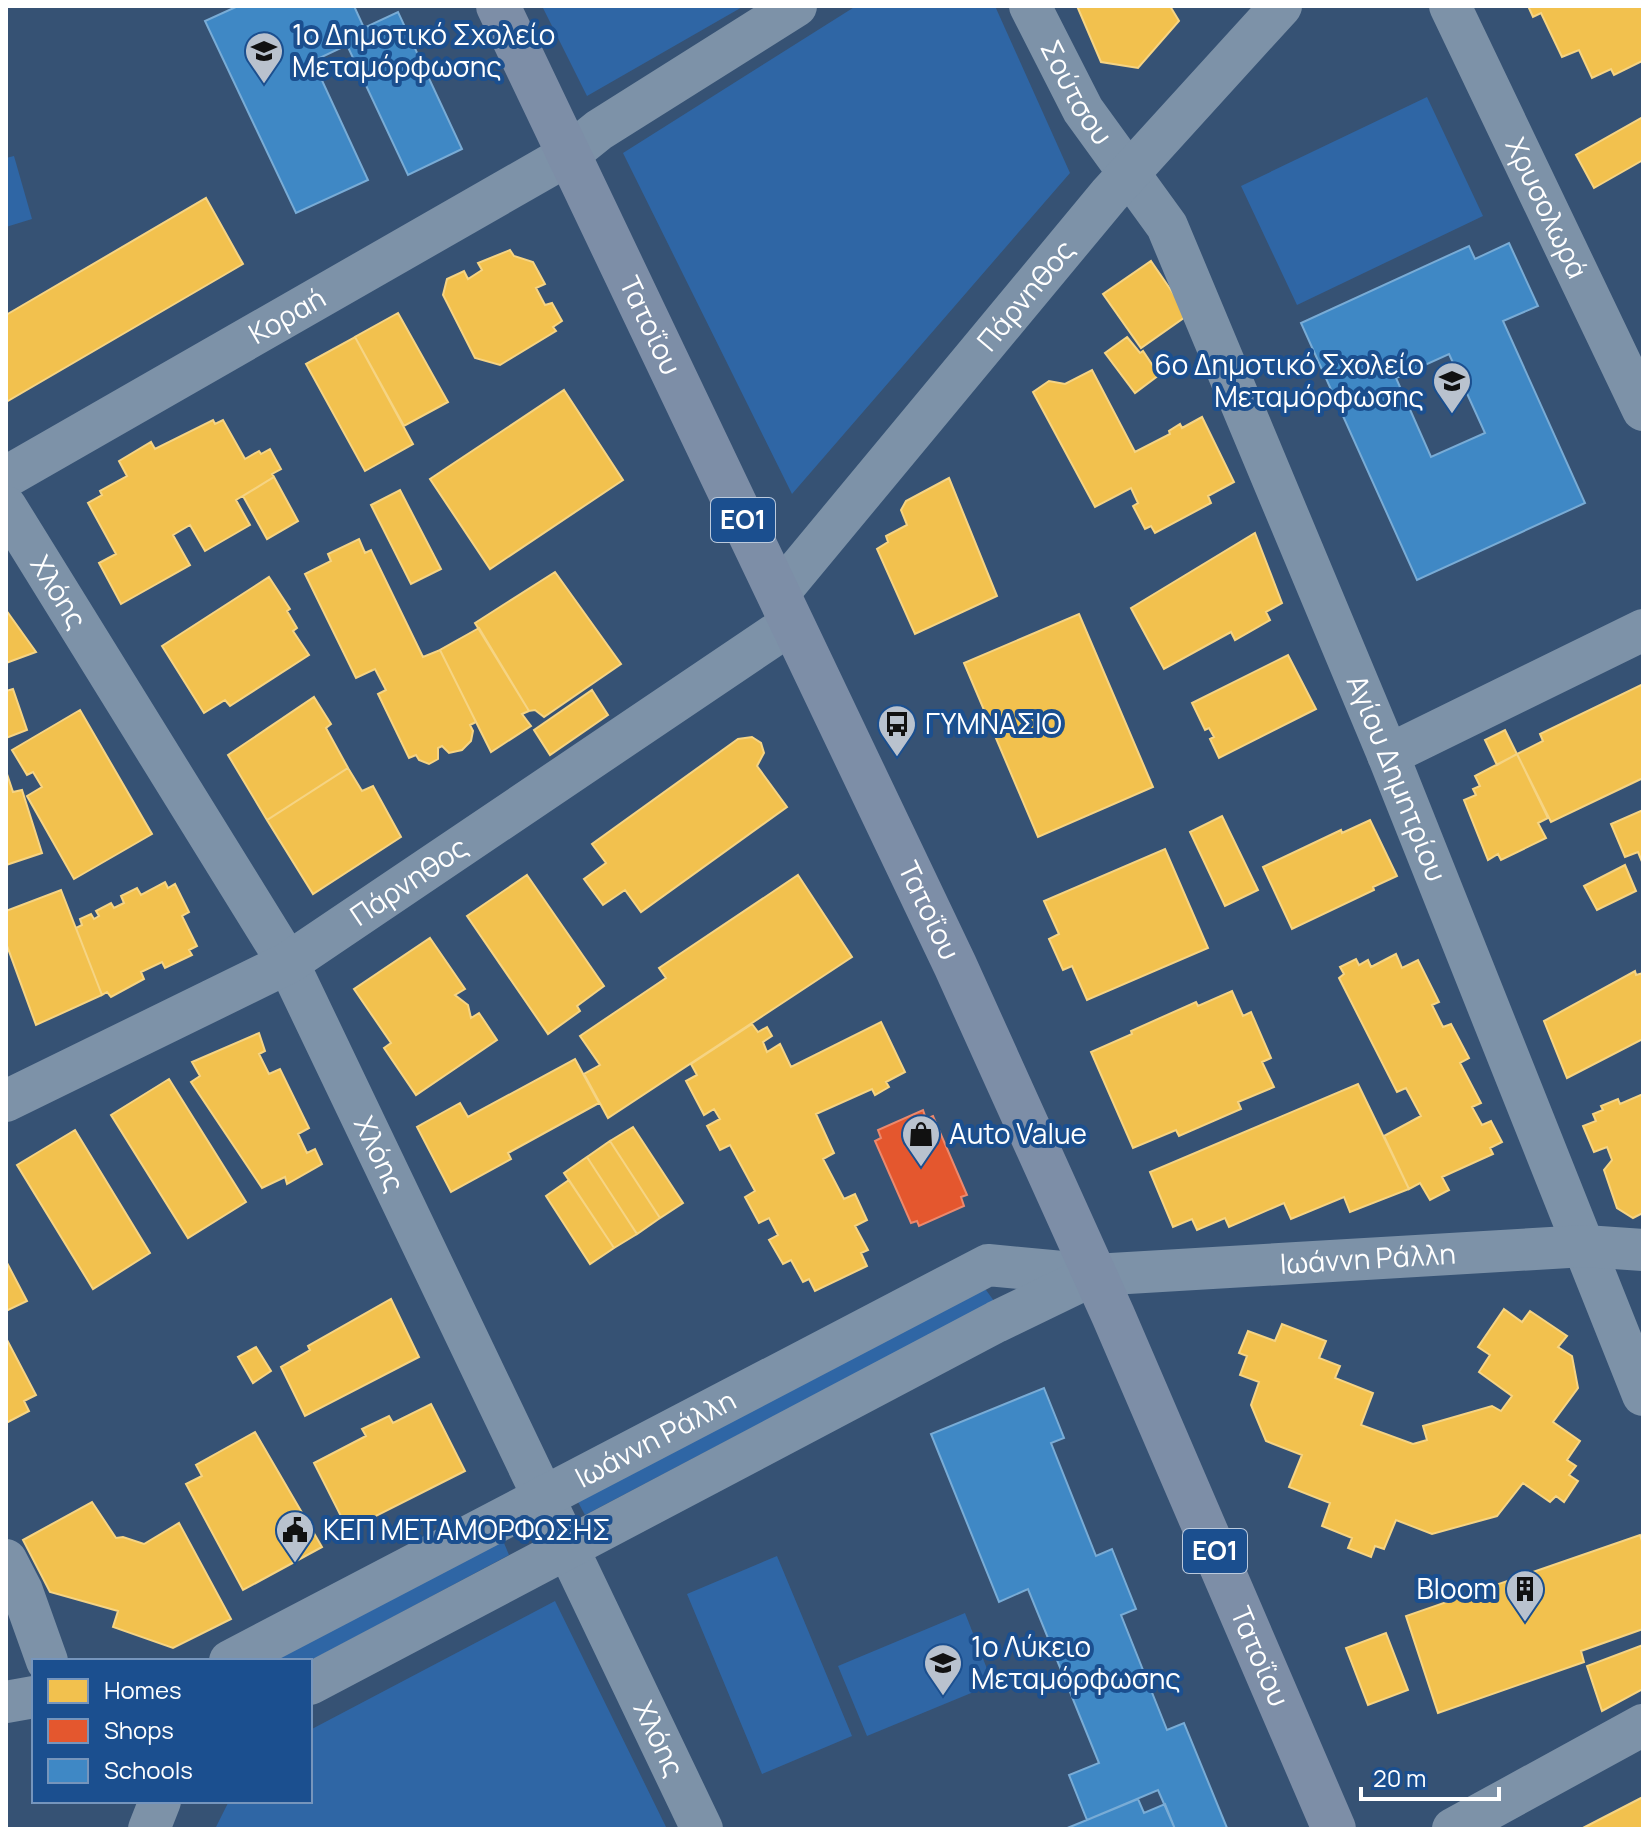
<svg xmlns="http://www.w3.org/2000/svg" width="1649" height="1835" font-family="Manrope,sans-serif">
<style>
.green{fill:#2f66a5}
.homes{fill:#f2c14e;stroke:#f6d483;stroke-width:2}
.shops{fill:#e4572e;stroke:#ec896d;stroke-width:2}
.schools{fill:#3f88c5;stroke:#79acd6;stroke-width:2;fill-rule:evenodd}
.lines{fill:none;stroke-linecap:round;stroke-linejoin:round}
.street{stroke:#7d92a8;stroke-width:42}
.primary{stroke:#7d8ea7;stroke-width:44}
.labels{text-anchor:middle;stroke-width:8;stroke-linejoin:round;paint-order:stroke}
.shield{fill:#1b4f8f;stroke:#bbcadd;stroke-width:2}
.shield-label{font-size:26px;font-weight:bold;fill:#fff}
.poi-label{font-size:28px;fill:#fff;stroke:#1b4f8f;text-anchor:start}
.street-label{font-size:28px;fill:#fff;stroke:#1b4f8f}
</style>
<rect width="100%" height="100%" fill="#365274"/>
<!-- green -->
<path class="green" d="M542,6H744L587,96Z
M856,6H995L1070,173L792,494L623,153Z
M1427,97L1483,216L1297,305L1241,186Z
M14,156L32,219L6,227V158Z
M974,1290H986L994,1301L585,1515L578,1502Z
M490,1541L504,1543L509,1555L310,1661H263Z
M777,1556L852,1736L762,1774L687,1594Z
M555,1601L667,1829H215L229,1801H310V1730Z
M965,1613L993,1684L867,1736L838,1666Z"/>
<!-- homes -->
<path class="homes" d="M1077,6H1170L1179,21L1138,68L1101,62Z
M1528,6H1643V63L1642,61L1614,75L1611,69L1592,78L1579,50L1562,57L1541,13L1533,17Z
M1643,117V160L1594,188L1576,155Z
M206,198L243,264L6,402V315Z
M510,250L514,256L533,262L545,284L536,288L545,305L552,303L562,321L553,327L556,331L500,365L475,358L443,295L447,279L464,271L468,279L482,270L478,263Z
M1151,261L1188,315L1141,348L1103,294Z
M398,313L448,402L404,426L355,337Z
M355,337L413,444L365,471L306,364Z
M1127,337L1140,353L1143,351L1159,375L1135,393L1105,353Z
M1092,370L1135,452L1170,434L1169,431L1180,424L1182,428L1202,417L1234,482L1208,496L1211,503L1155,533L1151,526L1145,529L1133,506L1138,503L1131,488L1095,507L1033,392L1049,381L1065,384Z
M564,390L623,480L490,569L430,479Z
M213,420L215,424L223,420L245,459L259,451L261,454L270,449L281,469L272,474L274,477L236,500L250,525L205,551L190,525L173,535L190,565L121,604L99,563L116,554L88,503L102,495L100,491L127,476L119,461L151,442L155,449Z
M274,477L298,521L267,539L243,496Z
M949,478L997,596L915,634L877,549L888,542L886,536L907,525L901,510L906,501Z
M400,490L441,569L411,584L371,505Z
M1255,533L1282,603L1266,612L1270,620L1235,640L1231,632L1164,669L1131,608Z
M359,539L365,553L371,550L423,657L440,650L476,722L470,725L473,731L471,741L462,750L449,753L442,746L438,748V759L429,764L419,760L416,755L409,758L378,694L386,690L375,669L356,678L305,574L331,561L328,554Z
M555,572L621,664L544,717L535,710L529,711L475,623Z
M269,577L290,609L287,611L297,628L293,631L309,655L230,706L225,700L204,713L162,646Z
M6,610L36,652L6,663Z
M1079,614L1153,787L1038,837L964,663Z
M479,628L529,711L522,714L531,726L491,752L440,650Z
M1288,655L1316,709L1219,758L1210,739L1214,737L1209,728L1205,730L1192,703Z
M1643,684V778L1551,822L1517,754L1543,741L1540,734Z
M13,689L27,730L6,738V691Z
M592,690L608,715L550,755L534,730Z
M314,697L331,724L326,728L348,768L267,820L228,755Z
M80,710L152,834L74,879L27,796L42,787L33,772L27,775L12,750Z
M1505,730L1517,754L1497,765L1485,740Z
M752,737L761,743L764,753L757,766L787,807L641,912L625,890L603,905L584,879L606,863L592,844L738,739Z
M1517,754L1548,818L1538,823L1546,838L1501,860L1498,854L1488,860L1464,800L1476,795L1473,789L1480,786L1475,776Z
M348,768L362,791L373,786L401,837L313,894L267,820Z
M6,771L13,792L22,790L42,853L6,865Z
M1643,810V864L1638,852L1625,857L1611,824Z
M1222,816L1258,890L1225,906L1190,832Z
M1370,820L1397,876L1373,887L1374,890L1292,929L1263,867L1341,830L1342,833Z
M1165,849L1208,948L1087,1000L1072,966L1063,970L1049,939L1059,934L1044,901Z
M1625,865L1636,891L1597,910L1584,886Z
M527,875L604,986L577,1006L580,1011L548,1034L467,916Z
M798,875L852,957L608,1118L584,1074L600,1065L580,1036L666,978L659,968Z
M165,882L168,888L175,884L189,912L182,916L197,946L189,950L192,955L165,968L162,962L141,972L144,979L111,997L107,992L102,995L76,928L82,925L80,919L91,914L94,919L99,916L96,911L111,903L114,908L124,903L121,896L137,888L141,895Z
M61,890L102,995L36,1025L6,943V911Z
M430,938L465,989L455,995L468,1005L471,1018L479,1013L497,1040L416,1095L384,1048L391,1043L354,989Z
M1396,954L1402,968L1418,960L1439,1002L1432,1005L1443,1027L1451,1024L1469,1058L1460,1063L1481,1103L1472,1107L1482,1125L1491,1121L1502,1142L1490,1148L1493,1154L1442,1177L1449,1190L1430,1200L1420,1183L1409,1189L1384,1136L1421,1116L1406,1088L1397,1092L1339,978L1344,974L1340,967L1356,959L1359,965L1368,960L1371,967Z
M1635,971L1636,975L1643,973V1039L1567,1078L1544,1021Z
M1232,991L1243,1016L1251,1012L1271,1058L1262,1062L1274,1087L1238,1102L1241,1109L1179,1136L1176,1130L1133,1148L1091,1052L1132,1034L1131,1031L1196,1002L1198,1006Z
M881,1022L905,1072L886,1082L889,1087L875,1095L872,1089L816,1114L834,1153L823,1159L844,1199L855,1194L867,1220L855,1226L868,1250L861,1253L867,1266L815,1291L809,1279L803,1282L791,1260L783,1264L769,1240L778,1235L769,1218L759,1223L745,1197L755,1191L730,1145L720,1150L707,1126L720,1119L714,1109L704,1115L686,1081L697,1075L691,1064L752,1024L758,1032L767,1027L772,1036L763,1042L767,1052L780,1044L791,1067Z
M259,1033L265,1051L259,1054L269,1074L280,1069L309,1128L298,1134L307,1153L315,1149L322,1164L287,1184L285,1177L262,1188L191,1082L200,1076L192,1062Z
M575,1059L599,1103L508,1153L511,1159L451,1192L417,1127L460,1103L468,1117Z
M169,1079L246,1202L188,1238L111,1115Z
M1358,1084L1409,1189L1350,1212L1344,1197L1291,1219L1284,1203L1229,1227L1225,1218L1197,1230L1192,1219L1173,1227L1150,1172Z
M1643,1094V1213L1633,1218L1617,1208L1604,1170L1612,1160L1607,1147L1594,1152L1583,1126L1596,1121L1593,1114L1603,1110L1601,1106L1618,1099L1620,1104Z
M633,1127L683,1203L660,1218L610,1141Z
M75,1130L150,1253L93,1289L17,1165Z
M610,1141L660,1218L637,1234L587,1157Z
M587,1157L637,1234L614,1248L564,1173Z
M569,1180L614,1248L590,1264L546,1196Z
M6,1261L27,1301L6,1311Z
M391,1299L419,1357L305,1416L281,1367L310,1350L308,1346Z
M1504,1309L1522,1322L1530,1311L1567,1336L1558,1347L1572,1356L1578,1388L1553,1422L1580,1441L1567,1460L1576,1466L1569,1475L1578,1481L1564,1502L1556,1496L1550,1502L1523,1483L1497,1516L1432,1534L1396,1520L1384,1549L1375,1546L1371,1557L1348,1548L1352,1538L1322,1526L1330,1503L1289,1487L1302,1455L1266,1441L1251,1405L1259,1382L1240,1375L1247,1356L1239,1353L1248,1331L1275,1341L1282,1324L1326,1341L1319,1358L1340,1366L1335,1378L1373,1393L1361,1425L1413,1444L1427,1440L1423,1426L1492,1406L1501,1411L1512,1396L1479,1372L1490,1355L1478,1347Z
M6,1338L36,1395L24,1401L29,1411L6,1423Z
M256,1347L271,1371L253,1383L238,1357Z
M431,1404L465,1471L348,1530L314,1463L366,1436L362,1429L389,1416L393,1423Z
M255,1432L322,1547L243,1590L186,1484L202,1476L196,1465Z
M92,1502L116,1538L123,1537L144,1544L179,1523L231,1619L173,1648L113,1627L118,1611L50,1592L23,1540Z
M1640,1535L1643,1544V1629L1581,1651L1584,1662L1438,1713L1406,1616Z
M1386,1633L1408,1690L1368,1705L1346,1648Z
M1643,1645V1689L1602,1711L1587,1666Z
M1643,1797V1829H1581Z"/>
<!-- shops -->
<path class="shops" d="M923,1110L926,1119L933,1116L967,1195L961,1197L964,1206L919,1226L917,1221L911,1223L875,1141L881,1138L878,1130Z"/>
<!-- schools -->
<path class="schools" d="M238,6H354L364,28L398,12L462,149L408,175L347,45L313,61L368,180L296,213L205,21Z
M1509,243L1538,306L1503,321L1585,503L1417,580L1301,323L1469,246L1475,259ZM1449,354L1485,433L1431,457L1396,378Z
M1044,1388L1064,1438L1051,1443L1096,1556L1112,1549L1136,1609L1121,1615L1167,1730L1184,1723L1227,1828L1224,1829H1175L1158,1790L1087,1820L1069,1775L1099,1763L1028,1589L999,1602L931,1434Z
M1138,1799L1144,1813L1165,1804L1175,1829H1065Z"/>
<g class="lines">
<!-- street -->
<g class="street">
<path id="s1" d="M1030,6L1083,110L1167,226L1388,755L1643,1395"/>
<path id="s2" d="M1450,6L1643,410"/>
<path id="s3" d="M6,477L568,155L599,130L796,6"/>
<path id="s4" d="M6,507L288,963L702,1829"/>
<path id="s5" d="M778,594L1109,195L1281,6"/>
<path d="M1388,755L1643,630"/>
<path id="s6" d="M6,1101L288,963L792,623"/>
<path d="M6,1560L22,1591L47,1661"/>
<path id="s7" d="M230,1661L988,1265L1094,1275L1585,1246L1643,1250"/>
<path d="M310,1684L996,1322L1093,1275"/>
<path d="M6,1702L34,1697"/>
<path d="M149,1829L160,1801"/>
<path d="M1453,1829L1643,1725"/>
</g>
<!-- primary -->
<path class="primary" id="s8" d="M498,6L955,965L1113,1315L1334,1829"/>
</g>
<!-- icons -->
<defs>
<g id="school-pin" transform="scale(2)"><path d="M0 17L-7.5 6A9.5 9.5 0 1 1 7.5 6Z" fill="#b9c2ce" stroke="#1b4f8f"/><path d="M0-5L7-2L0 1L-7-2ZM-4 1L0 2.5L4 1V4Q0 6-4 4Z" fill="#111"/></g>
<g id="bus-pin" transform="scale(2)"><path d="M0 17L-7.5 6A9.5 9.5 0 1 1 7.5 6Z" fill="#b9c2ce" stroke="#1b4f8f"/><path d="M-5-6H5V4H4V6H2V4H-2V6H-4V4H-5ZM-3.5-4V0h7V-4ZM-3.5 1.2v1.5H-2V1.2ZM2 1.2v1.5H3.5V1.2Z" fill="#111"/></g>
<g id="shop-pin" transform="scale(2)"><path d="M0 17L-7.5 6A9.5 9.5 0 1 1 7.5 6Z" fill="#b9c2ce" stroke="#1b4f8f"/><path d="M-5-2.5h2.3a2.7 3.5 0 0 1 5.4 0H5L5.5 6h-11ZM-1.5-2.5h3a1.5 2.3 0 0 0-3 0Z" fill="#111"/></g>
<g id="civic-pin" transform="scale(2)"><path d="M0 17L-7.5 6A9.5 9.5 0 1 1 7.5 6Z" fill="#b9c2ce" stroke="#1b4f8f"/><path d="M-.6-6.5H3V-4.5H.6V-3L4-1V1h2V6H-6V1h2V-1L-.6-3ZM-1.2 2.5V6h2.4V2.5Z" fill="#111"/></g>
<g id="building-pin" transform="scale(2)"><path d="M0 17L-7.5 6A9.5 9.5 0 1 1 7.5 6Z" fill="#b9c2ce" stroke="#1b4f8f"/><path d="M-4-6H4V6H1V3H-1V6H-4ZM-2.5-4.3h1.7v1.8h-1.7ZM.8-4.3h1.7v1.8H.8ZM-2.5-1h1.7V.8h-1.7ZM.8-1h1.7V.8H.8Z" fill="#111"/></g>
</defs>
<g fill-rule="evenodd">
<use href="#school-pin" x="264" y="51"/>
<use href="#school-pin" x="1452" y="381"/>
<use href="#bus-pin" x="897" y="724"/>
<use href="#shop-pin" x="921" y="1134"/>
<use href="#civic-pin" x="295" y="1530"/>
<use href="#building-pin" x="1525" y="1589"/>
<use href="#school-pin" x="943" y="1663"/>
</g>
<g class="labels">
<!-- shield labels -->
<g class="shield">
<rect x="711" y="498" width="64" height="44" rx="6"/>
<rect x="1183" y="1529" width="64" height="44" rx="6"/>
</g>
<g class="shield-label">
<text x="743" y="529">ΕΟ1</text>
<text x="1215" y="1560">ΕΟ1</text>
</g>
<!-- poi labels -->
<g class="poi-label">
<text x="292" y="45">1ο Δημοτικό Σχολείο<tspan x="292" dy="32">Μεταμόρφωσης</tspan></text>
<text x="1424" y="375" text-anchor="end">6ο Δημοτικό Σχολείο<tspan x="1424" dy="32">Μεταμόρφωσης</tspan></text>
<text x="925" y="734">ΓΥΜΝΑΣΙΟ</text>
<text x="949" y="1144">Auto Value</text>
<text x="323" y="1540">ΚΕΠ ΜΕΤΑΜΟΡΦΩΣΗΣ</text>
<text x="1497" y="1599" text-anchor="end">Bloom</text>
<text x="971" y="1657">1ο Λύκειο<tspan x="971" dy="32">Μεταμόρφωσης</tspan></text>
</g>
<!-- street labels -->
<g class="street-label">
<text dy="10" stroke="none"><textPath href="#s1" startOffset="98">Σούτσου</textPath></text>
<text dy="10" stroke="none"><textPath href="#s2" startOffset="224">Χρυσολωρά</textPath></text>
<text dy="10" stroke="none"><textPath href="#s5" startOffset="388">Πάρνηθος</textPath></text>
<text dy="10" stroke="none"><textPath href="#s3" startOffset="324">Κοραή</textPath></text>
<text dy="10" stroke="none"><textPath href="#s8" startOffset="354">Τατοΐου</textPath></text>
<text dy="10" stroke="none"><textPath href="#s4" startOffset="100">Χλόης</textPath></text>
<text dy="10" stroke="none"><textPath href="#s1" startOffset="858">Αγίου Δημητρίου</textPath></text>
<text dy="10" stroke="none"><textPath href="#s6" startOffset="460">Πάρνηθος</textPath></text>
<text dy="10" stroke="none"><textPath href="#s8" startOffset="1002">Τατοΐου</textPath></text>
<text dy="10" stroke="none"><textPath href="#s4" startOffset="748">Χλόης</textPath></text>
<text dy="10" stroke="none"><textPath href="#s7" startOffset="1236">Ιωάννη Ράλλη</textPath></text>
<text dy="10" stroke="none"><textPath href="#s7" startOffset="480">Ιωάννη Ράλλη</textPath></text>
<text dy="10" stroke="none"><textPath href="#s8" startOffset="1818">Τατοΐου</textPath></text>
<text dy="10" stroke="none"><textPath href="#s4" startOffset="1396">Χλόης</textPath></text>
</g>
</g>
<!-- border -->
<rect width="1649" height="1835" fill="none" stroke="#ffffff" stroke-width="16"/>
<!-- legend -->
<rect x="32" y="1659" width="280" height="144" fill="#1b4f8f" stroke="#7695bc" stroke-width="2"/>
<rect x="48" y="1679" width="40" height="24" fill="#f2c14e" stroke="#7695bc" stroke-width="2"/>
<text x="104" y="1699" font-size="24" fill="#ffffff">Homes</text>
<rect x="48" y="1719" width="40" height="24" fill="#e4572e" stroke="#7695bc" stroke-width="2"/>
<text x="104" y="1739" font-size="24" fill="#ffffff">Shops</text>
<rect x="48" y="1759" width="40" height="24" fill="#3f88c5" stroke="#7695bc" stroke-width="2"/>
<text x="104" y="1779" font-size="24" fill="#ffffff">Schools</text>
<!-- scale -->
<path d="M1361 1787v12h138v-12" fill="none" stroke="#ffffff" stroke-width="4"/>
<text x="1373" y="1787" font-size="24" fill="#ffffff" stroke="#1b4f8f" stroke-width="6" paint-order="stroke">20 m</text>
</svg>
